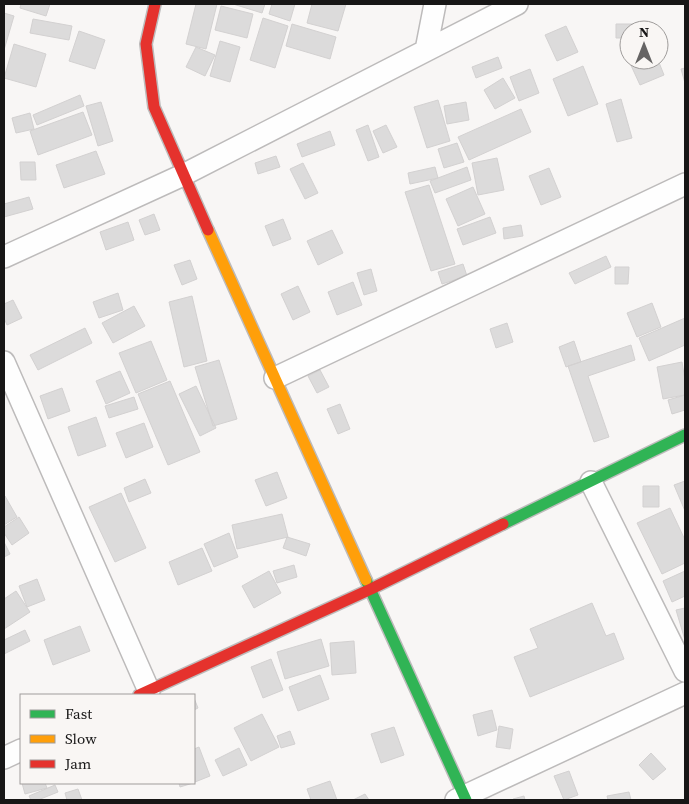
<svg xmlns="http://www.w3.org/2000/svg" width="689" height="804" font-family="'Source Serif 4',serif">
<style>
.building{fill:#dcdbdb;stroke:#d3d1d1}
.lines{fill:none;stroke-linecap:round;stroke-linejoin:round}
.street-casing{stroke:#bdbbbb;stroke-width:24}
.fast-casing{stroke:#bdbbbb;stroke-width:14}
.slow-casing{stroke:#bdbbbb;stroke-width:14}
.jam-casing{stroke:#bdbbbb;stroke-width:14}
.street{stroke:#fefefe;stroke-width:21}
.fast{stroke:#30b455;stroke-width:11}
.slow{stroke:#ff9f0a;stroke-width:11}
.jam{stroke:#e5322d;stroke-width:11}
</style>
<rect width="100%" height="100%" fill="#f8f6f5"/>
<!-- building -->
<path class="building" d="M21,4H50L46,16L20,8Z
M196,4H217L206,49L186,44Z
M233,4H265L262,13Z
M272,4H295L290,21L269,14Z
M312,4H346L338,31L307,23Z
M221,6L253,14L247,38L215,30Z
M4,13L14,16L4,50Z
M263,18L288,26L275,68L250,60Z
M33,19L72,26L69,40L30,33Z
M292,24L336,37L330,59L286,46Z
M616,24H633V30H629V38H616Z
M566,26L578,52L557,61L545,35Z
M79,31L105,40L95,69L69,61Z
M220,41L240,47L230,82L210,76Z
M14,44L46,54L36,87L4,78Z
M196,47L215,55L205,76L186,67Z
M498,57L502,68L476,78L472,67Z
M632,60H658L664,75L640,85L629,61Z
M583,66L598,104L568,116L553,79Z
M685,68V83L681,69Z
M530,69L539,93L519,101L510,77Z
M503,78L515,98L495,109L484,90Z
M80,95L84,106L37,125L33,115Z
M621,99L632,138L617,142L606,104Z
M438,100L450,141L427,148L414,107Z
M101,102L113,141L98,146L86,106Z
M466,102L469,120L447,124L444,106Z
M521,109L531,132L469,160L458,137Z
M83,112L92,135L38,155L30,131Z
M30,113L34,129L16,133L12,118Z
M368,125L379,157L368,161L356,130Z
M386,125L397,147L383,153L373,131Z
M330,131L335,145L302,157L297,144Z
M457,143L464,162L444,168L438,149Z
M96,151L105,174L64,188L56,165Z
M276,156L280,167L258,174L255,163Z
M497,158L504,190L478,195L472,163Z
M20,162H35L36,180H21Z
M303,163L318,193L305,199L290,169Z
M435,167L438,178L410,184L408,173Z
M467,167L471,180L435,193L430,181Z
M549,168L561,197L541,205L529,176Z
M429,185L455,264L431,271L405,192Z
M473,187L485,214L458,226L446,199Z
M29,197L33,209L4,217V204Z
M154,214L160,230L145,235L139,220Z
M490,217L496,233L463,245L457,229Z
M283,219L291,239L273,246L265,226Z
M128,222L134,240L106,250L100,232Z
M521,225L523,236L504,239L503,228Z
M332,230L343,253L318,265L307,241Z
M606,256L611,267L575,284L569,273Z
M190,260L197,279L182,285L174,265Z
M463,264L467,276L442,284L438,272Z
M615,267H629L628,284H615Z
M371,269L377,291L364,295L357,273Z
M353,282L362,305L337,315L328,292Z
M298,286L310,312L293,320L281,294Z
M118,293L123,310L99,318L93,302Z
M192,296L207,361L184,367L169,302Z
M13,300L22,318L7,325L4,318V304Z
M652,303L661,327L637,337L627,313Z
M134,306L145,326L113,343L102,323Z
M685,318V345L649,361L639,338Z
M507,323L513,342L496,348L490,329Z
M85,328L92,343L38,370L30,355Z
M151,341L167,380L136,393L119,353Z
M574,341L581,362L566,367L559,347Z
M631,345L635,360L588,376L609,437L594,442L568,366Z
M219,360L237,419L213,426L195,367Z
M682,362L685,380V395L663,399L657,367Z
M320,370L329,387L317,393L308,376Z
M120,371L130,393L106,404L96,381Z
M170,381L200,452L168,465L138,394Z
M196,386L216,428L200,436L179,394Z
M62,388L70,411L48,419L40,396Z
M685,395V410L672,414L668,400Z
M134,397L138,409L109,418L105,406Z
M340,404L350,429L338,434L327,409Z
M96,417L106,446L78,456L68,427Z
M144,423L153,447L126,458L116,433Z
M277,472L287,498L266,506L255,480Z
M145,479L151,493L129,502L124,488Z
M685,481V511L674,485Z
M643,486H659V507H643Z
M121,493L146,548L115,562L89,507Z
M5,496L17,517L4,525V497Z
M670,508L685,540V563L662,574L637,523Z
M282,514L288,537L237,549L232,525Z
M19,517L29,533L12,545L4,533V527Z
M229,533L238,557L214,567L204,544Z
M287,537L310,544L306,556L283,548Z
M4,542L10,554L4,557Z
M202,548L212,571L178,585L169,562Z
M294,565L297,577L277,583L273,571Z
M269,571L281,593L254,608L242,586Z
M685,571V596L672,602L663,581Z
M37,579L45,600L27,607L19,586Z
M16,591L30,612L4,629V599Z
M592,603L606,636L614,633L624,659L530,697L514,657L538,648L530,629Z
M685,608V640L676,610Z
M80,626L90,651L53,665L44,640Z
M25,630L30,641L4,654V640Z
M321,639L329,666L285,679L277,652Z
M354,641L356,673L332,675L330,643Z
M271,659L283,690L263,698L251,667Z
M320,675L329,699L298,711L289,687Z
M194,698L198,708L194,710Z
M492,710L497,730L478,736L473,715Z
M262,714L279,747L251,761L234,728Z
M499,726L513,729L510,749L496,747Z
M394,727L404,755L381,763L371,734Z
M290,731L295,744L281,748L277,736Z
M199,747L210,776L195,782L194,749Z
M239,748L247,765L223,776L215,760Z
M651,753L666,769L653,780L639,765Z
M569,771L578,795L564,800L554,776Z
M330,781L337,800H311L307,789Z
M22,783H45L47,788L25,794Z
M179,783H193L180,787Z
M55,785L58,792L38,800H31L29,796Z
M78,789L82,800H67L65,793Z
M629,792L631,800H608L607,796Z
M365,794L369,800H353Z
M524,796L525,800H513V799Z"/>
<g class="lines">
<!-- street casing -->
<g class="street-casing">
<path id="street" d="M426,50L435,4
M4,257L183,175L517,4
M4,362L149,691
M275,378L685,184
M591,482L685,671
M4,758L21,750
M456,800L685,693"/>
</g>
<!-- fast casing -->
<g class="fast-casing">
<path id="fast" d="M503,524L685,435
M366,580L466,800"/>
</g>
<!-- slow casing -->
<g class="slow-casing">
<path id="slow" d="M208,230L366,580"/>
</g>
<!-- jam casing -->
<g class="jam-casing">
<path id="jam" d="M155,4L146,44L154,107L208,230
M139,695L371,589L503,524"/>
</g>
<!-- street -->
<use href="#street" class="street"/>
<!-- fast -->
<use href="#fast" class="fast"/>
<!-- slow -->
<use href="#slow" class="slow"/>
<!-- jam -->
<use href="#jam" class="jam"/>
</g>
<!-- border -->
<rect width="689" height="804" fill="none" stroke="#171616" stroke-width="10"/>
<!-- legend -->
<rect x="20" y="694" width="175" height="90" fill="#f9f6f4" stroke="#9f9c9b"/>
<rect x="30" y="710" width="25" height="8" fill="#30b455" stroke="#9f9c9b"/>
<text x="65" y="719" font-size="15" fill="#171616">Fast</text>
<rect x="30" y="735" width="25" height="8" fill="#ff9f0a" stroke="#9f9c9b"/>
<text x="65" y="744" font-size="15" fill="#171616">Slow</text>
<rect x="30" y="760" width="25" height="8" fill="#e5322d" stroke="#9f9c9b"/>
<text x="65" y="769" font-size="15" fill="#171616">Jam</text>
<!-- north arrow -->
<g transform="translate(644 45)"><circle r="24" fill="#f9f6f4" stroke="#9f9c9b"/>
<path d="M0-4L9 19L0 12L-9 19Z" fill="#666464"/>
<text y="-8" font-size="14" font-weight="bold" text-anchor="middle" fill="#171616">N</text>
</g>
</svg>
